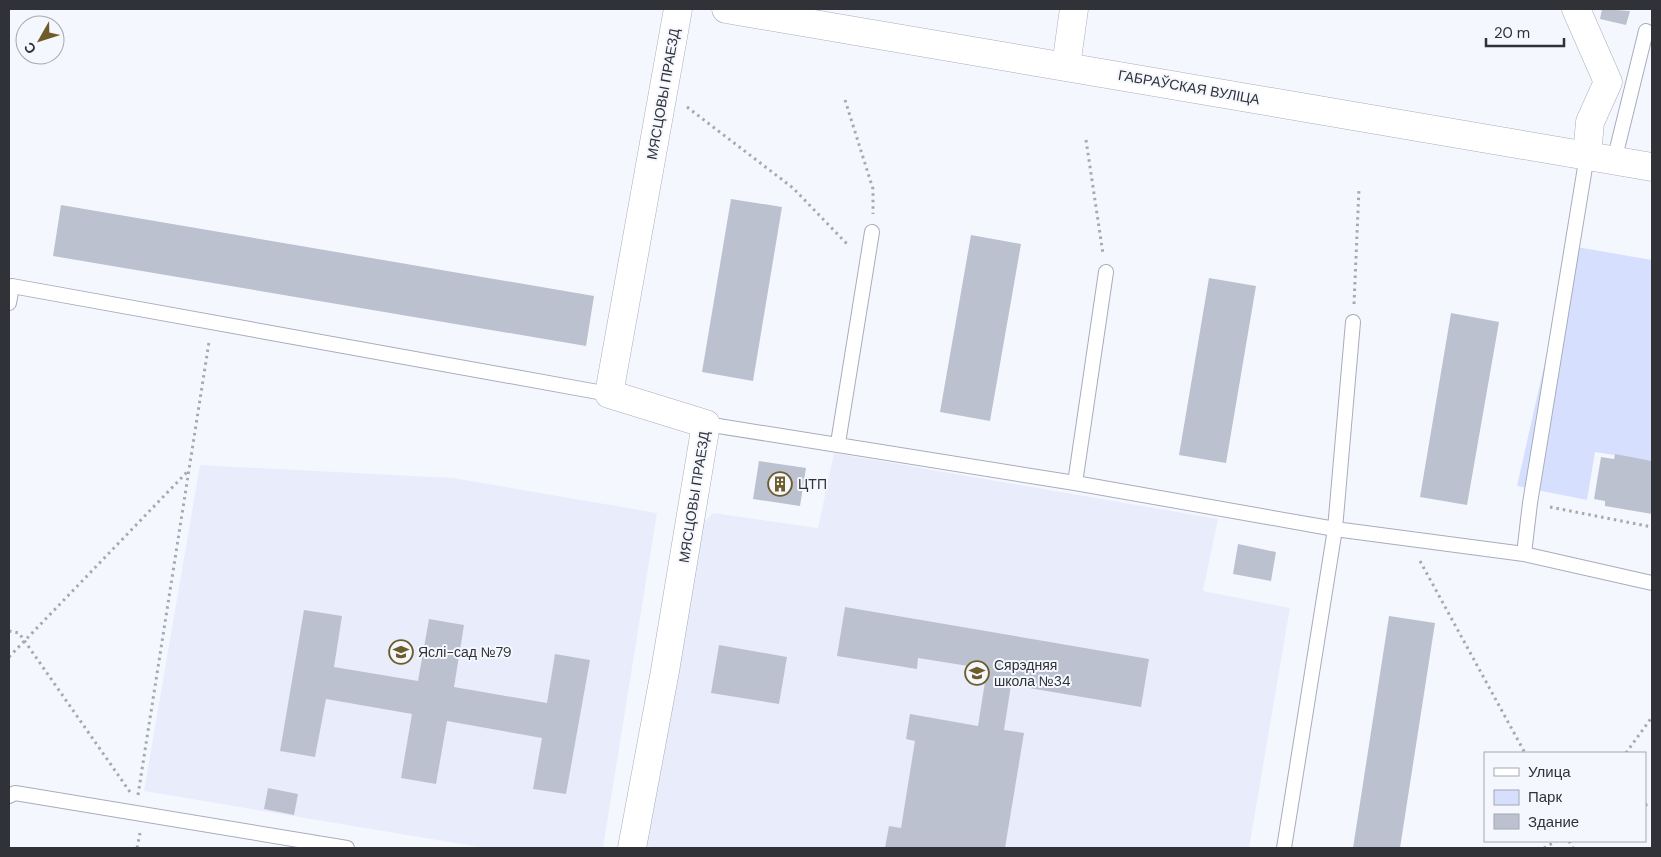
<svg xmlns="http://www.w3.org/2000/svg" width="1661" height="857" font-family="'DM Sans',sans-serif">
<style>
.built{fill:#e9edfb}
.green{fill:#d6e0fe}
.building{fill:#bcc1d0}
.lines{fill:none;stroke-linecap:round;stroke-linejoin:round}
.lane-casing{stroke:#a8adbb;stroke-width:16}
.street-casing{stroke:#a8adbb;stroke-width:29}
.primary-casing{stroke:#a8adbb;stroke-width:29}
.path{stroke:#a7a9b0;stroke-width:3;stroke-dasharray:2.5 4;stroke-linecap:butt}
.lane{stroke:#fff;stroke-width:14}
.street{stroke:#fff;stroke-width:28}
.primary{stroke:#fff;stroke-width:28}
.labels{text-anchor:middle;stroke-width:4;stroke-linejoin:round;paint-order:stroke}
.street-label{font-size:14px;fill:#303238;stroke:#f5f7fe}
.poi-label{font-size:14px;fill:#303238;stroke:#f5f7fe;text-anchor:start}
</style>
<rect width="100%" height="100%" fill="#f5f7fe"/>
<!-- built -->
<path class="built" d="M834,453L1218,519L1203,591L1290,608L1249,848H646L700,526L713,513L818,528Z
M200,465L453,478L657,513L603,848H485L144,791Z"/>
<!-- green -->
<path class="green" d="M1571,246L1652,260V461L1595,452L1587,500L1517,486Z"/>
<!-- building -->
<path class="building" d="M1602,9L1630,11L1626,25L1600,19Z
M731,199L782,207L753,381L702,372Z
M61,205L594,296L586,346L53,256Z
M971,235L1021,244L990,421L940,412Z
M1209,278L1256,286L1226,463L1179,455Z
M1451,313L1499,322L1467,505L1420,497Z
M1615,454L1652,461V514L1605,506V501L1594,499L1601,457L1614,459Z
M759,461L806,468L800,506L753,499Z
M1238,544L1276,552L1271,581L1233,574Z
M845,607L1149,659L1141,707L1011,685L1004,730L1024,733L1005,848H885L889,826L901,828L915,741L906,739L910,714L978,726L987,669L918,658L917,669L837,656Z
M304,610L342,616L334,667L418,681L429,619L464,625L454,687L547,703L555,654L590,660L566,794L533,789L542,738L447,721L436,784L401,778L412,714L326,699L315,757L280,751Z
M1389,616L1435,623L1400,848H1353Z
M719,645L787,657L779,704L711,693Z
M268,788L298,794L294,815L264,809Z"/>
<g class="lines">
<!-- lane casing -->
<g class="lane-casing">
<path id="lane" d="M1614,161L1646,31
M9,303L12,286L609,394
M706,424L1075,483L1335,529L1524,554L1652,583
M838,443L872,232
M1075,483L1106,272
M1524,554L1530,503L1587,155
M9,796L15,793L347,848
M1284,848L1335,529L1353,322"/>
</g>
<!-- street casing -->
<g class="street-casing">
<path id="street" d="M1576,9L1608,82L1590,122L1587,155
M1066,66L1074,9
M632,848L665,671L706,424L609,394L678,9"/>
</g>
<!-- primary casing -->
<g class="primary-casing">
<path id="primary" d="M726,9L1652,167"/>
</g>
<!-- path -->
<path class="path" d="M845,100L873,189V214
M687,107L793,188L849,246
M1086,140L1103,254
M1354,304L1359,188
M1550,507L1652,527
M1420,561L1525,753
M9,631L19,633L130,792
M9,657L189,470
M1626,753L1652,717
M138,795L209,342
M1645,805L1652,803
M1569,841L1573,848
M137,848L140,833
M1544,848L1556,841"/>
<!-- lane -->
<use href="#lane" class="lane"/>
<!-- street -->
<use href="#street" class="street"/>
<!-- primary -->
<use href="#primary" class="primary"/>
</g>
<!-- icons -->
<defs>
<g id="building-ring" transform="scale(1.25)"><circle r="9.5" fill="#f5f7fe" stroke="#6e5d2b" stroke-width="1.5"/><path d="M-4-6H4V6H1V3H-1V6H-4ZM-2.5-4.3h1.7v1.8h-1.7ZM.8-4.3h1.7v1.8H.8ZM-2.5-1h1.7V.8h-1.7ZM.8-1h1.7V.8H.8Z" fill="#6e5d2b"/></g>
<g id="school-ring" transform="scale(1.25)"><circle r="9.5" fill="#f5f7fe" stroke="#6e5d2b" stroke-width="1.5"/><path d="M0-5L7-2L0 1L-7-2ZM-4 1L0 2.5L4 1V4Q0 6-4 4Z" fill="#6e5d2b"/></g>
</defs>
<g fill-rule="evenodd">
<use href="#building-ring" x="780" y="484"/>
<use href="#school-ring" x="401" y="652"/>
<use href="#school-ring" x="977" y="673"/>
</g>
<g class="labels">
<!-- street labels -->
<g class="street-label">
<text transform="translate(1189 87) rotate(10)" y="5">ГАБРАЎСКАЯ ВУЛІЦА</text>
<text transform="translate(663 94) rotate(-80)" y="5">МЯСЦОВЫ ПРАЕЗД</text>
<text transform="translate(694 497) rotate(-81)" y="5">МЯСЦОВЫ ПРАЕЗД</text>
</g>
<!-- poi labels -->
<g class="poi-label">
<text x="798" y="489">ЦТП</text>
<text x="418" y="657">Яслі-сад №79</text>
<text x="994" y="670">Сярэдняя<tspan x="994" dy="16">школа №34</tspan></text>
</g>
</g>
<!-- border -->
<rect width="1661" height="857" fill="none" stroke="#303238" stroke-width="20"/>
<!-- legend -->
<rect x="1484" y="752" width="162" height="90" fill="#f5f7fe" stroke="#a6a8af"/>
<rect x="1494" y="768" width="25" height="8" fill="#ffffff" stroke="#a6a8af"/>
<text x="1528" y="777" font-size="15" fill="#303238">Улица</text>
<rect x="1494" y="790" width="25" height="15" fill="#d6e0fe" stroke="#a6a8af"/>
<text x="1528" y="802" font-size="15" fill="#303238">Парк</text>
<rect x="1494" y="814" width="25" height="15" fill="#bcc1d0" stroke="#a6a8af"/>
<text x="1528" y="827" font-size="15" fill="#303238">Здание</text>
<!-- north arrow -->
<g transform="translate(40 40) rotate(231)"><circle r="24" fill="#f5f7fe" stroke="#a6a8af"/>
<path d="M0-4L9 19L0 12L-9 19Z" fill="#6e5d2b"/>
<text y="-8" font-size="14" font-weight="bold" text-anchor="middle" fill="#303238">С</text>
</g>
<!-- scale -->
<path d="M1486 38v8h78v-8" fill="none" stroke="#303238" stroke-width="2.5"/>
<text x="1494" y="38" font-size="15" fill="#303238" stroke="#f5f7fe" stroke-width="4" paint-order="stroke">20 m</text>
</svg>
